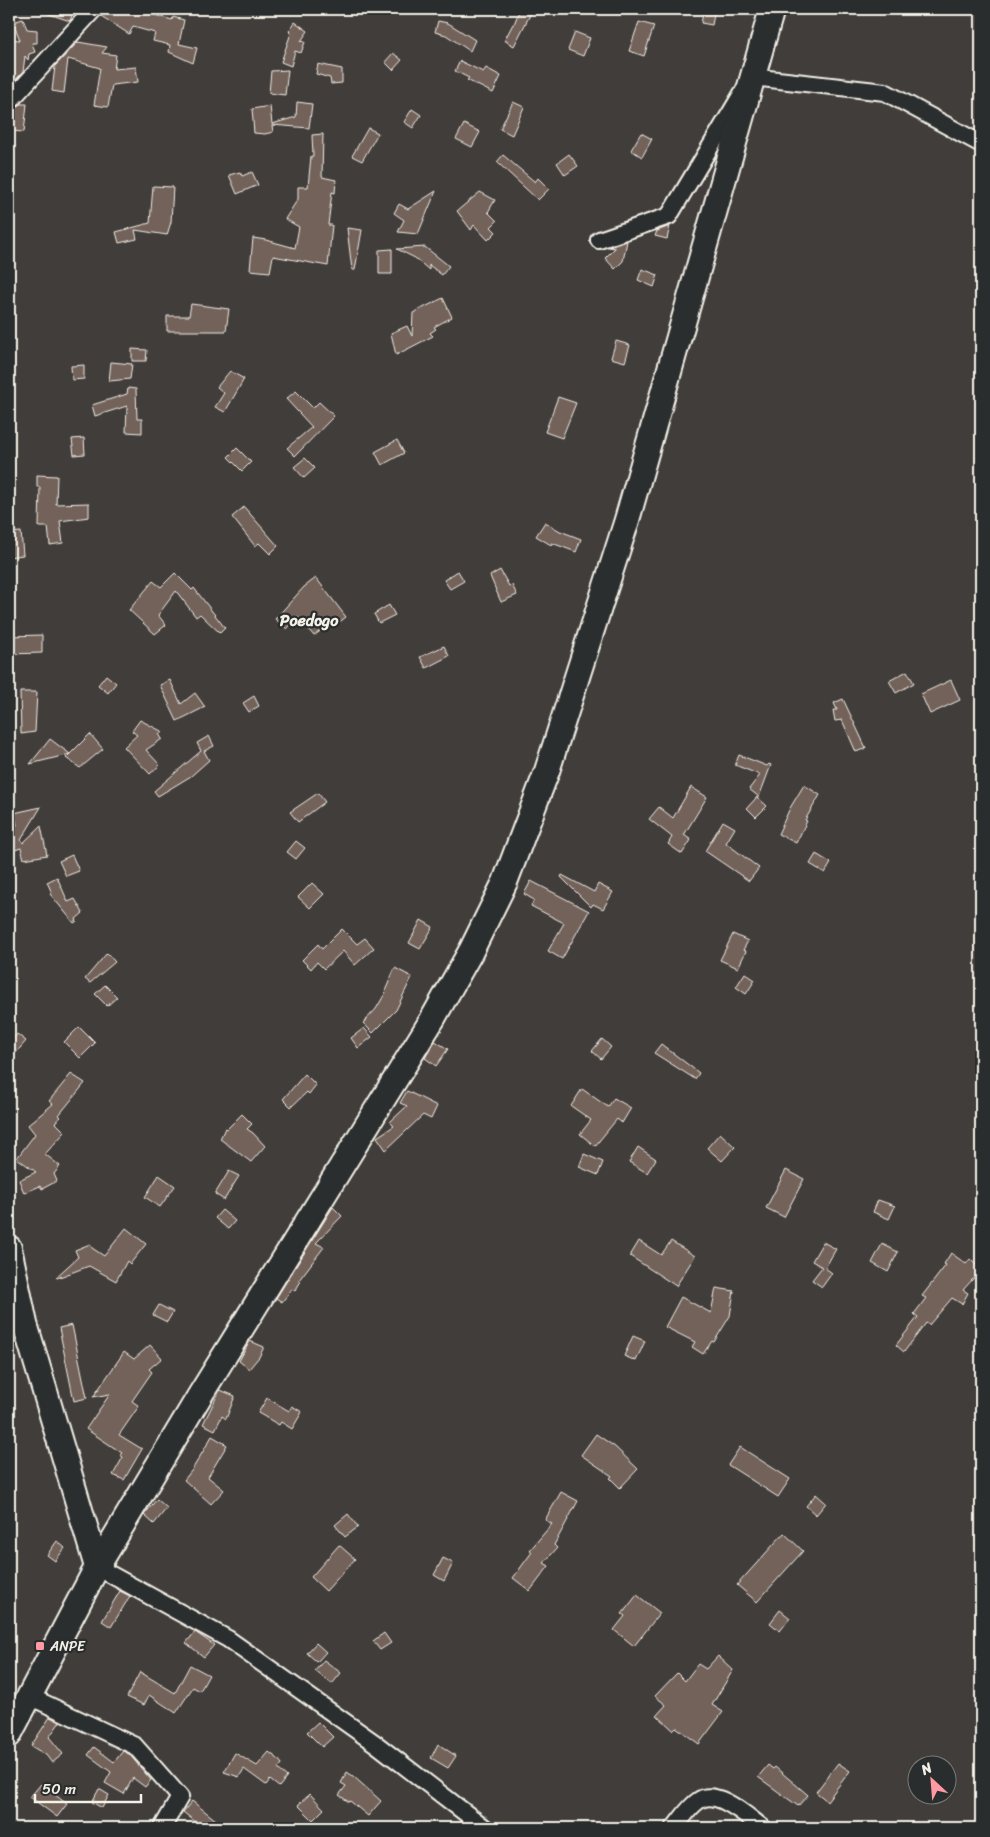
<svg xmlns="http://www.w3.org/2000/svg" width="990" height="1837" font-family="Sriracha,sans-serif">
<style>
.building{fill:#73625a;stroke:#f4f1e8}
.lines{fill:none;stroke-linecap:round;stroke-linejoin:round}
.street-casing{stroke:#f4f1e8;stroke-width:20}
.secondary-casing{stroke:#f4f1e8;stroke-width:28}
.street{stroke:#2a2d2e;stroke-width:16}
.secondary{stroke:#2a2d2e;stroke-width:24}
.poi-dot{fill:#ff9aa2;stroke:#2a2d2e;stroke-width:2}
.labels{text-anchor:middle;stroke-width:4.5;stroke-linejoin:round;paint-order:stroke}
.poi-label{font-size:14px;fill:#f4f1e8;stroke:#2a2d2e;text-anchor:start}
.quarter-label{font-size:16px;font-weight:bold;fill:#f4f1e8;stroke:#2a2d2e}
</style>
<rect width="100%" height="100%" fill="#403d3b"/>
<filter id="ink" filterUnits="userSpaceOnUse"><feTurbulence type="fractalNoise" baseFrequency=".02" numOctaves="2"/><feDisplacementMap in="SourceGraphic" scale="10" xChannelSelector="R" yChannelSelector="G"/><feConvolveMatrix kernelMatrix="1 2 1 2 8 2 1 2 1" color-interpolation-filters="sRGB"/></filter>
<g filter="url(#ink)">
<!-- building -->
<path class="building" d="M40,9H74L70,21L40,11Z
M104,9H135L172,20L173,17L184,20L179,44L197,48L193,63L169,52L170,45L153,41L155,33L133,27L129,34L101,16Z
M520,9H533L514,46L507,42V41H504L513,24H514Z
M704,9H715L712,25L701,23Z
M23,19L27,29L37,30V43H32L35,52L29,54L28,60L25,56L23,72L9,87V39L20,40L13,22Z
M438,21L448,23L475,40L470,51L446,35L435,32Z
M295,22L308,31L301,41L305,42L301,53L295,51L291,66L281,62L291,33L289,31Z
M639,22L654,26L644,56L629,51Z
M575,32L590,38L583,56L568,50Z
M78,42L107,47L102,53L116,55L114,69L136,67L138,82L112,85L108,107L94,105L100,68L68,59L64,93L52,91L55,66Z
M393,53L402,60L393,70L385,62Z
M460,61L483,72L486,68L501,76L493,93L467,80L469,78L455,71Z
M318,64L342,69V83L331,84L330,78L316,74Z
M288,70L285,95L269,93L271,71Z
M297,102L312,104L309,128L272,125L273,132L265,134L254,133L252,109L270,106L272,124L296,117Z
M513,102L524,107L512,135L500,129Z
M21,104H27L24,132L9,131V112L16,109Z
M412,109L421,115L413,128L404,122Z
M464,124L480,132L472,147L456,139Z
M368,128L378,133L362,161L352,156Z
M641,133L652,139L642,157L631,150Z
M323,134L322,177L336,180L335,193L332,192L328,225H332L328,266L273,256L270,272L250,270L253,238L266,240L295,248L299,227L285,219L298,199V187H308L311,156H313L312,135Z
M569,154L578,166L565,175L557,163Z
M503,155L535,182L538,178L549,189L538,200L497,162Z
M240,172L242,176L252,172L258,185L237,194L229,175Z
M153,186L173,187L171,222L167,235L135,230L137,239L119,243L116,232L150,223Z
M436,191L418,234L398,232L404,220L394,213L399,204L408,209Z
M480,192L495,200L488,212L497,221L491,227L496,232L488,240L474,225L471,230L457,211Z
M670,226L667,239L655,236L657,231Z
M347,228L362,230L355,270H352Z
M627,241L623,261L615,269L605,258L615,248L609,247Z
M425,247L449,266L442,275L429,265V270L415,258L397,249Z
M392,249V274H379V250Z
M642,269L658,275L654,287L638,280Z
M443,298L452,317L434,327L436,329L430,333L433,336L396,355L391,333L407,326L412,336L413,313Z
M191,304L229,309L226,331H167V316H189Z
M616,341L630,345L625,362L611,358Z
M132,349L147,350L146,361H132Z
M111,362L132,364L130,379L109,381Z
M84,365V379L72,380L71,366Z
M230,371L244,379L225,412L215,407L224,393L217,387Z
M128,388L136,389L137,419H142V433L126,432L127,406L95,416L92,405L127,394Z
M296,391L313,408L319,402L334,416L295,456L287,448L312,427L286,399Z
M558,397L576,403L562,438L545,432Z
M84,438L85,454L74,455L72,439Z
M397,440L404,453L382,465L375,452Z
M237,448L251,462L242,471L228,457Z
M305,458L315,468L304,478L294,467Z
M37,475L57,476L56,504L89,503V517L60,521L63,543L50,545L48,527H39L40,487H37Z
M244,507L278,546L270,554L259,543L255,546L232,517Z
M545,522L560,531L581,539L576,552L552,543L551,545L536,536Z
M21,532L23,555L9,557V533Z
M500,570L509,586L512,585L517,595L501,602L490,576Z
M458,571L464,581L450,589L444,580Z
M175,573L192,590L194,588L225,628L220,633L200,614L196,617L176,591L158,615L166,625L155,634L129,610L153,581L161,587Z
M316,578L346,617L333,627L330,623L314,636L298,617L287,629L275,619L304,587Z
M389,605L395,615L379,623L374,614Z
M42,635V653L9,654V636Z
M444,646L449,656L426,668L420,657Z
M907,671L914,683L896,693L889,681Z
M106,675L116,683L108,693L98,685Z
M170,680L181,704L195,693L205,707L177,721L160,685Z
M951,680L960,700L930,714L921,694Z
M20,692H37L35,732L21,734Z
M254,696L259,706L249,712L243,703Z
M843,699L866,748L856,752L842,720L835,721L833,710H837L834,703Z
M140,720L163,732L159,734L162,739L146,750L160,765L150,774L124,747L137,735L132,731Z
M90,734L103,749L80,768L66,758Z
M209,736L214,746L204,751L209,760L191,776L158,796L154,791L201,751L197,743Z
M50,739L70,754L30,764Z
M739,755L767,766L769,764L771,765L759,797L749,789L760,775L735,765Z
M804,785L820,795L805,820L807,821L796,843L778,834L790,808Z
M691,787L707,797L684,835L691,840L682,854L668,844L672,837L649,819L659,807L673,818Z
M318,793L325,802L298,822L290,812Z
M757,797L767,806L756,817L747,808Z
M41,807L21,840L23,843L41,826L47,855L24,859L21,848L15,850L9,860V828L17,825L14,813Z
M723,821L735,828L726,843L759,868L749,881L705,851Z
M296,841L305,848L296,859L287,852Z
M816,854L831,863L825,873L810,864Z
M72,855L79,871L66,876L59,861Z
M562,875L594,892L598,884L613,892L603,909L593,904L591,907L561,877Z
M57,877L68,902L75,899L83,913L76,919L77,921L74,923L50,894L52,893L47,882Z
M531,881L589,911L562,959L548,951L564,923L531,906L534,900L524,894Z
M312,883L324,894L310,908L298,897Z
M421,920L433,927L420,949L409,943Z
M342,929L357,944L365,938L374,948L355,965L343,951L324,969L317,962L311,969L302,960L318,944L322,949Z
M733,934L748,941L743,950L746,951L738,968L720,960Z
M107,953L115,962L90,983L85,979Z
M395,968L412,977L396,1010L373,1033L363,1023L376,1009L386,992L385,991Z
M745,973L755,980L746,994L736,987Z
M105,985L117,997L107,1006L95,994Z
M79,1027L95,1043L80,1058L64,1042Z
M364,1028L372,1037L358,1048L351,1038Z
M17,1034L26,1041L9,1061V1044Z
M602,1039L611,1047L601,1059L592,1051Z
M435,1041L448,1049L436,1066L425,1058Z
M661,1044L699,1073L695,1079L654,1053Z
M71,1074L85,1083L59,1115L61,1117L55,1122L65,1132L45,1154L60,1166L54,1174L57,1181L42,1189L40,1186L24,1193L19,1180L36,1172L17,1158L35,1134L28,1125L53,1104L49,1101Z
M305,1074L316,1085L309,1094L307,1092L291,1107L283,1099Z
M582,1089L608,1107L614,1098L631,1108L622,1123L617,1119L595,1146L580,1134L591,1120L571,1106Z
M407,1091L437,1106L431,1119L423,1115L386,1150L377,1137L394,1126L390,1122L407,1106L400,1103Z
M242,1114L252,1124L247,1129L253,1133L265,1146L251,1162L220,1139L225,1128L227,1129Z
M720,1133L735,1147L722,1161L707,1148Z
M638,1147L656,1159L647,1173L629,1162Z
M584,1154L603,1162L598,1175L579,1167Z
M786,1170L804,1179L784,1217L766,1208Z
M229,1171L239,1176L224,1200L215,1194Z
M159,1175L175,1186L160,1207L145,1197Z
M878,1200L895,1206L889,1219L873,1212Z
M333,1207L342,1216L316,1243L324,1247L299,1280L301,1281L295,1291L292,1289L282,1302L276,1298Z
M222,1210L235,1221L228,1229L215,1218Z
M126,1228L146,1244L130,1264L127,1261L116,1281L89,1266L57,1278L56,1277L78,1257L75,1250L90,1244L92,1248L104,1256Z
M639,1241L661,1255L671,1241L695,1256L676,1286L630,1256Z
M823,1242L836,1249L825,1268L832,1273L822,1287L812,1280L822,1267L812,1261Z
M882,1244L898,1252L888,1272L872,1263Z
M951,1253L966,1264L970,1259L981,1270L963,1290L968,1293L962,1304L952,1298L929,1325L926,1323L904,1352L896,1345L918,1317L914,1314L926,1298L922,1296L946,1265L944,1264Z
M716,1288L734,1291L730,1316L714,1342L712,1341L703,1354L692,1347L695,1342L665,1327L681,1297L711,1313Z
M159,1305L173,1312L167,1322L153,1315Z
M72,1325L87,1398L74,1401L59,1328Z
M633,1336L645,1341L636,1361L624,1356Z
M250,1341L264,1347L259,1357L249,1369L239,1361Z
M150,1345L162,1358L149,1369L152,1372L132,1401L139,1406L119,1435L142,1449L124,1480L113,1475L123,1457L120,1455L122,1453L86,1429L110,1394L93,1397L124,1352L134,1359Z
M220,1390L235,1396L226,1419L222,1416L215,1430L203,1424Z
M267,1398L289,1411L292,1406L302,1412L292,1429L281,1422L279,1425L258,1413Z
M596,1434L615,1447L638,1469L620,1488L610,1478L612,1476L581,1455Z
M212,1436L227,1445L208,1477L224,1490L211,1504L184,1480L192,1470Z
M740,1447L790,1479L778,1497L728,1465Z
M561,1492L578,1501L554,1545L557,1548L544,1563L549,1566L530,1591L513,1578L532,1552L530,1550L552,1524L545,1520Z
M816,1494L826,1503L816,1515L806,1506Z
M157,1499L167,1508L154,1524L144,1515Z
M348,1514L358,1527L345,1537L335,1525Z
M784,1533L803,1551L757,1602L737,1585Z
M57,1541L65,1548L55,1561L47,1555Z
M339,1545L355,1559L326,1591L311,1577Z
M443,1558L453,1563L444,1581L434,1575Z
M120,1591L130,1596L111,1627L102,1621Z
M637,1595L660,1613L634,1646L614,1630L625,1616L622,1614Z
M780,1610L790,1618L780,1631L770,1623Z
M195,1632L214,1645L204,1657L186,1643Z
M384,1633L391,1643L380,1650L373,1641Z
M316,1643L326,1652L317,1662L307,1653Z
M718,1656L733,1670L712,1705L723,1712L699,1744L676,1727L673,1730L657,1715L666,1705L655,1696L677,1673L685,1681L698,1664L706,1669Z
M324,1660L341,1673L332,1684L315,1671Z
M190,1665L209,1675L200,1691L193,1687L176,1713L149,1695L144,1705L127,1697L140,1672L175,1693Z
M50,1717L60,1722L49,1737L63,1754L52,1763L46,1755L31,1746Z
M318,1722L333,1737L322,1747L307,1732Z
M438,1744L456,1756L448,1768L431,1758Z
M94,1747L114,1762L123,1751L129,1754L151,1780L145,1787L133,1778L124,1794L105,1783L111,1772L88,1755Z
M269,1752L278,1759L282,1764L278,1769L287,1777L279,1787L270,1780L266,1785L244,1769L239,1777L224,1772L235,1753L257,1766Z
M838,1763L850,1771L827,1801L816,1792Z
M768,1765L773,1769L775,1767L808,1795L798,1806L758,1777Z
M347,1772L353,1776L381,1801L368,1816L350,1801L349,1802L339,1795L346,1786L341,1783Z
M41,1784L67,1804L57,1817L30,1797Z
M99,1789L109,1795L102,1808L92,1802Z
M310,1794L324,1809L313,1820L298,1805Z
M192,1801L226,1828H203L183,1812Z"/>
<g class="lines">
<!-- street casing -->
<g class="street-casing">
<path id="street" d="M9,102L94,9
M599,240L669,216L752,77L885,92L981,144
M97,1567L228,1639L376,1744L485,1828
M29,1696L135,1746L180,1797L162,1828
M674,1828C681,1820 689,1807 698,1801C716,1787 748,1817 763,1828"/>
</g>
<!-- secondary casing -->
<g class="secondary-casing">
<path id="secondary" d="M9,1248L25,1324L97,1567
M9,1735L97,1567L202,1392L432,1020L471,951L505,882L547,771L627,520L772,9"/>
</g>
<!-- street -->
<use href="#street" class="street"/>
<!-- secondary -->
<use href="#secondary" class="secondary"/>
</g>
</g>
<!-- markers -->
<rect class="poi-dot" x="35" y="1641" width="10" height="10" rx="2.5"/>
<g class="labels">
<!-- poi labels -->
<g class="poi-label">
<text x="50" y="1651">ANPE</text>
</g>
<!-- quarter labels -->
<g class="quarter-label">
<text x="309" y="626">Poedogo</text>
</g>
</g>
<!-- margin -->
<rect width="990" height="1837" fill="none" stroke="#2a2d2e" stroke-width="30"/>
<rect x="15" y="15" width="960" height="1807" fill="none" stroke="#f4f1e8" stroke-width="2" filter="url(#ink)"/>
<!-- north arrow -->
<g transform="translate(932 1780) rotate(334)"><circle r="24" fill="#2a2d2e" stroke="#7b7b78"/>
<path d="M0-4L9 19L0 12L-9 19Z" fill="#ff9aa2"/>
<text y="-8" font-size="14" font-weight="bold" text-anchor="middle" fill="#f4f1e8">N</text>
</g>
<!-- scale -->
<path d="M35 1794v8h106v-8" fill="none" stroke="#f4f1e8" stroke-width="2.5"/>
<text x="42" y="1794" font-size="15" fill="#f4f1e8" stroke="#2a2d2e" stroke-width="4" paint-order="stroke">50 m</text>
</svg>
